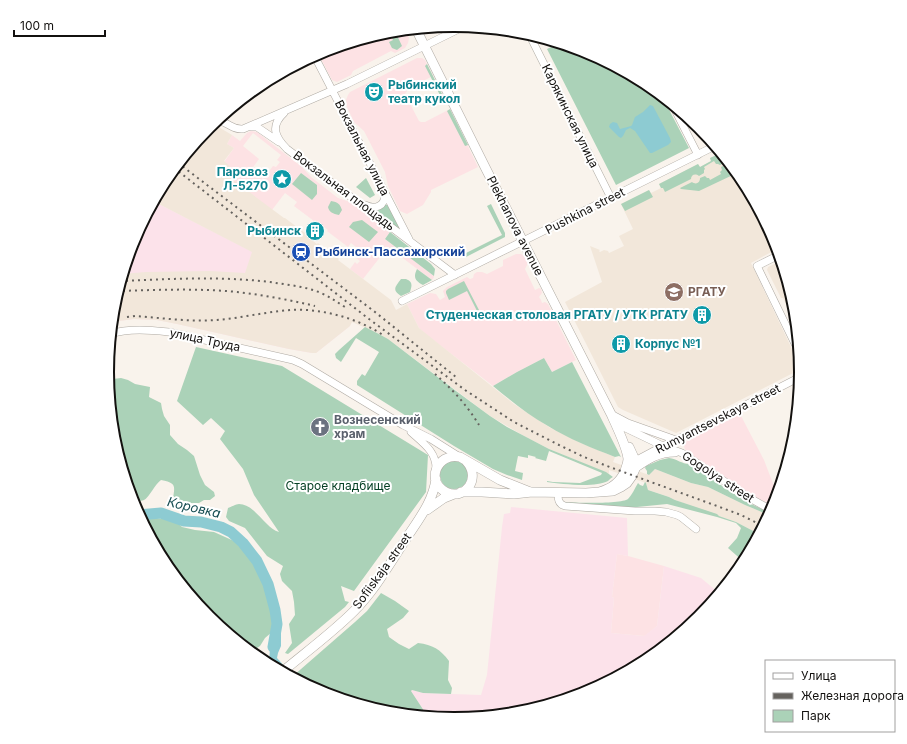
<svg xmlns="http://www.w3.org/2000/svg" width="907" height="744" font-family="Inter,sans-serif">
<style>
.commercial{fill:#fde2e4;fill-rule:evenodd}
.industrial{fill:#fce2ea}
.built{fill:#f2e7da}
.green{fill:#abd2b8}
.water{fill:#8dcbd2}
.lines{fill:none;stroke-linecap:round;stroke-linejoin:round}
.river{stroke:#8dcbd2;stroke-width:11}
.minor-casing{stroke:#aea9a2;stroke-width:8}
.major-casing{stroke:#aea9a2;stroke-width:10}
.minor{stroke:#fff;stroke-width:7}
.major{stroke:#fff;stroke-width:9}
.rail{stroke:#65625e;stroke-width:2;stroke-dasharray:2 4;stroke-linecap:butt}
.labels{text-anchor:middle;stroke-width:4;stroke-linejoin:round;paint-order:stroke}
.culture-label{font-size:12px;font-weight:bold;fill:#0d838f;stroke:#fff;text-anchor:end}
.street-label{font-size:12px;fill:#13110f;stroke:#fff}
.transit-label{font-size:12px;font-weight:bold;fill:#164399;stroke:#fff;text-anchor:start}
.education-label{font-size:12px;font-weight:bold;fill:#785e54;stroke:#fff;text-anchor:start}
.worship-label{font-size:12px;font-weight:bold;fill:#5b616d;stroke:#fff;text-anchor:start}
.park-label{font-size:12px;fill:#064024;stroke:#fff}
.water-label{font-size:13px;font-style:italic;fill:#154c51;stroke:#fff}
.rim{fill:none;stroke:#13110f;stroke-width:2}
</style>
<rect width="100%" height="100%" fill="#f9f3ec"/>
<!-- commercial -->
<path class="commercial" d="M406,30L409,38L408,43L405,48L395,53L391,51L353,71L351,75L337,82L332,80L318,53L386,32Z
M417,58H422L425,60L433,76L409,88L405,94L419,121L421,122H425L450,109L478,167L431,190V192L423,205L407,214L400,211L388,186L385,172L364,131L354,122L347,107L346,100L348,95L350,92Z
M251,131L257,132L302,167L311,177L338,198L350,202L390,232L385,239L434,276V277L432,280L388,247L363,279L350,269L355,262L357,264L360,261L356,258L361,251L351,243L348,247L327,231L328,230L315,220L314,221L294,206L297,202L285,193L272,210L224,174V162L234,148L227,144L232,135L240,141L247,133ZM253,133L281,155L277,160L280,162L276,167L273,166L263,179L251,170L259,159L243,146Z
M516,254H521L524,256L528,263L525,269L535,290L539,288L541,289L542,293L539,297L541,300L542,303L545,302L548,304L576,360L552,372L544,358L517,372L493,386L484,379L428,336L419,328L407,304L430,293L436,294L440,300L445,297L443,291L447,287L467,277L470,279L473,278L474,274L477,272H482L487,274L503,266V260Z
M739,412L764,460L777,494L773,496L775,502L774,505L766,502L750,495L689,454L685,449L683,444V443L687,440Z
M617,554L628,556L664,566L657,626L645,636L611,633L614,598L612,597Z"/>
<!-- industrial -->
<path class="industrial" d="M153,201L253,252L251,257L350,326L316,353H312L289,349L177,324L157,320L134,319L111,322L113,304L133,239Z
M511,507L627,518L628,556L617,554L612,597L614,598L611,633L644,636L657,626L664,566L701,578L719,593L699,618L646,661L586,693L521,712L453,719L428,717L411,691L412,690L423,693L481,695L487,675L502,527L504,514L510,513Z"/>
<!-- built -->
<path class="built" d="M212,123L232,135L227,144L234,148L224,161L230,166L225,174L284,218H285L305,233V235L317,244L318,243L339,259L338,260L391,300L396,310L407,304L419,328L514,404L549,427L581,443L615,457L613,462L649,475L655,469L691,483L708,487L745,505L769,515L759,534L736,522L675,500L669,497L648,490L646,483L609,470V474L549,449L524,436L490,416L388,339L377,333L352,322L350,326L316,353H312L289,349L177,324L157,320L134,319L111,322L113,304L122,274L146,272L210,271L245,273L252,252L153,201L165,179L208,126Z
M721,153L742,179L774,239L777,249L751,263L800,366L799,370L676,433L623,410L618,407L565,302L602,282L590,246L600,250L599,251L600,252L604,250L608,251L609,253L624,246L619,236L633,229L621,204L649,190L651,193L661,188L659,184L698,164L700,167L711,161L710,158Z
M781,261L794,305L796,324L783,298H781L767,270L768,267Z"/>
<!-- green -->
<path class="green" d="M389,31H395L402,46L397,50L392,48L389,42L393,40Z
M559,43L586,52L646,84L663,98L689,148L616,185L547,49Z
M427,64L445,100L443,101L425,66Z
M450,109L468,145L465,146L447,111Z
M721,153L726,159L724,163L720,165L718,164H716L714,161L704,167L705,169L704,170V173L699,176C695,173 691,175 691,179L665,192L663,188H661L659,184L698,164L700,167L711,161L710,158Z
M725,165L728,167L731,166L737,173L699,191L681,189L680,188L692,182C696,185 700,183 700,178L705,176L707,178H709L710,180L721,174L720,172L722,170L721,167Z
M301,173L317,185V194L312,200L292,184Z
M366,178L375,195L370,198L356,187Z
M649,190L653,197L625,211L621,204Z
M331,201C338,202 340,204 342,210L339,215C333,214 329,212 328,207Z
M491,204L505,233V237L466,257L464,254L502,235L487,206Z
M385,205H388L404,235L378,214C377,209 381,207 385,205Z
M362,220L378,232L369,242L349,227L353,222Z
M390,232L431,264L435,269L434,276L385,239Z
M417,269L432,280L423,285C415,281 413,277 417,269Z
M401,279H406C413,282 412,285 410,292L401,296C391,290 396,286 401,279Z
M464,281L479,310L477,311L467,291L449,300L446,293V291L448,289Z
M365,327L377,333L388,339L456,391L490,416L507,427L549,449L606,472L613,477C612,477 608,481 608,481C595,488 562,484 547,482V481L553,482L580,483L601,475L602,473L549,451L546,461L535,458L536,457L528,455V458L518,456L515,471L523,473L522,480L507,475L493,469L454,446L357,385V381L362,374L365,376L379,352L356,338L341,362L336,358L335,354L339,350Z
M196,347L282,366L428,455L426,492L354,591L341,586L345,601L349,602L345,607L288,654L285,653L292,643L289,624L295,615L294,602L292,591L282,581L280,574L283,566L267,556L245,528L229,521L226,517L228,508C231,507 236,504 239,504C255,504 265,528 279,532L254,495L243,469L220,439L225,431L211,418L203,425L177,401Z
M544,358L552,372L572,362L621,457L619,456L615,457C592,448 569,439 548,426C528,415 510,400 493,386L517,372Z
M107,377L113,379L121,378L128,380L135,384L150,387L149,397L161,403L162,409L164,416L170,425V435L178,444L187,450L194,456L200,475L205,485L214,492L215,496L210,500H204L199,503H188L181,506L176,504L173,500C174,487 178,483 161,480C155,484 149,498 144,500C140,502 135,499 131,498L113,439Z
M669,458C677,459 682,464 689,464L745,501L770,513L769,515L745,505L708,487L691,483L655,469L649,475L647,474V471L645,468L646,466L660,460Z
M440 475a14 14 0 1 1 28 0a14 14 0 1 1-28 0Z
M645,482L646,483L648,490L669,497L675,500L717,514L719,516L736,522L759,534L744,562L728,548L737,538L741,528L736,523L717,517L667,504L627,508L566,503V502C575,503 622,504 628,499C632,495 635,488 638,483L640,485L643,486Z
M156,518L164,519L178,523L182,527L195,530L214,532L234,541L252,559L260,574L268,590L274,618L272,632L265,638L260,646L251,652L208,617L165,565L141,519Z
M381,593L395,601L409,611L403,618L387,629L389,637L399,644L409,649L418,643C433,645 440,649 449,661L448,680L452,688L451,694L423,693L412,690L411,691L428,717L408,715L402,711L388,706L374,704L340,698L320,692L296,679L293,676L355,622L367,611Z"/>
<!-- water -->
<path class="water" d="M650,105L653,106L670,138L671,142L668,145L652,153H650L635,131L630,128L626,130L623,136L621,138L619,137L609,127L610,124L613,122L617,123L620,129L631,126L632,125L635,117L643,112Z
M281,632V646L278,653L277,658L296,679L274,668L269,662L271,635Z
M340,698L374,704L388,706L402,711L408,715L386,712Z"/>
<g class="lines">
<!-- river -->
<path class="river" d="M138,515L161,513L184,521L201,522L221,527L231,532L243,543L257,561L268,584L275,610L277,624L273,647"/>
<!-- minor casing -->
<g class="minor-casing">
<path id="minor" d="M529,34L611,198
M314,55L409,239
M673,106L698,155
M284,113C270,126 275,137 287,149L455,275
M216,120C219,121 222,121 225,123C232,126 235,130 243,129L347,84L465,26
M251,127H257L279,142
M365,205C376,210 385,206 385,194
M779,255L757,266L798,350
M402,301L715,146
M110,334C129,328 150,330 169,332L293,360L302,364L403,425L431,439L458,456
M611,414L628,423L676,440
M615,423L663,446L682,453L748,497L764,506L772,508
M411,432C423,443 437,452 436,470
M631,463L663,446L687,435L800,377
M635,469C648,460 658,453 675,453
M558,492C558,499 558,504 565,506L635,511H655L666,512L677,515L681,517L696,529"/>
</g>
<!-- major casing -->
<g class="major-casing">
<path id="major" d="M416,29L486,169L611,414C616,425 627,447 628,459C628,463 626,467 625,471C620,483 611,489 599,492
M466,461C482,478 465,501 446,492C425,482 437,452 460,457L500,480L530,492
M461,492H482L514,494L532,492L586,493L613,491L621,487L627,483L632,476L635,469V460L629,447
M427,510L444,498L454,494
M282,672C306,652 332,633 354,611C375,590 390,563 406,539C418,520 433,502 436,479"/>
</g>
<!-- minor -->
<use href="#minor" class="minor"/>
<!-- major -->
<use href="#major" class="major"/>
<!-- rail -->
<path class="rail" d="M178,163L375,312L456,377
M174,168L369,319L465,390L514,422L559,445L584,457L607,466L717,506L741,515L763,526
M120,281C170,279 220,276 270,282C287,285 305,286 321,293C330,297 337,302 345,307
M117,291C157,290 197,288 237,292C263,295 290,300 315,306
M127,317L135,316C162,318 190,322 217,320C241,318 265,312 290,310C321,308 357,318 383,335
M435,374C452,389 467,405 479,425"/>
</g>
<!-- icons -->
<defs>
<g id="theatre-disc" transform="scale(1)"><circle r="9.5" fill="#0f9aa8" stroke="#fff"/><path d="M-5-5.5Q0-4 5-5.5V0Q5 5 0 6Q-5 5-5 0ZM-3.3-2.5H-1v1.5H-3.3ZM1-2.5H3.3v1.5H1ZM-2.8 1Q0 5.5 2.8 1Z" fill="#fff"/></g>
<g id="sight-disc" transform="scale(1)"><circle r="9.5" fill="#0f9aa8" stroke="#fff"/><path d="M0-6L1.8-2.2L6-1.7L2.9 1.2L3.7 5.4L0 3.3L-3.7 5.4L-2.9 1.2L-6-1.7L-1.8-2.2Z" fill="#fff"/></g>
<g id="building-disc" transform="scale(1)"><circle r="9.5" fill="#0f9aa8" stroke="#fff"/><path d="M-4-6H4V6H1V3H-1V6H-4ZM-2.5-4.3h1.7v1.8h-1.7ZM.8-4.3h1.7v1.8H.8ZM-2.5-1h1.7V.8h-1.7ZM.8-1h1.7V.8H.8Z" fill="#fff"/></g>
<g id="station-disc" transform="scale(1)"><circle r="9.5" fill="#1a4fb4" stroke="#fff"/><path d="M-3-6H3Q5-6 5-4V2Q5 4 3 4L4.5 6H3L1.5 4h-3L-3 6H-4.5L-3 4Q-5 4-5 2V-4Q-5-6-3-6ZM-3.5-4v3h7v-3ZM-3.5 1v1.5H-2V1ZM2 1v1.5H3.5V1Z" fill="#fff"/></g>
<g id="university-disc" transform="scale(1)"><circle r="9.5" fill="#8d6e63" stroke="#fff"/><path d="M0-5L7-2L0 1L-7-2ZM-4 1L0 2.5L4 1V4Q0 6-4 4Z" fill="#fff"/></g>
<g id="church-disc" transform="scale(1)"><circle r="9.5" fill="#6b7280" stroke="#fff"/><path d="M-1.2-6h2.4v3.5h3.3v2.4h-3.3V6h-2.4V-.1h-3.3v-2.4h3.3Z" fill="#fff"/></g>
</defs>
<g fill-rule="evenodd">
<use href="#theatre-disc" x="374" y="92"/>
<use href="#sight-disc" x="282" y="179"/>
<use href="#building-disc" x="315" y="231"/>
<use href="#station-disc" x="301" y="252"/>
<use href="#university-disc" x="674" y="292"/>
<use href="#building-disc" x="702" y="315"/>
<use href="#building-disc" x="621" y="344"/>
<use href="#church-disc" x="320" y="427"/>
</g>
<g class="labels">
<!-- culture labels -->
<g class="culture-label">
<text x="388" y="89" text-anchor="start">Рыбинский<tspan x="388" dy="14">театр кукол</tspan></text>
<text x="268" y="176">Паровоз<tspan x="268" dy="14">Л-5270</tspan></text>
<text x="301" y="235">Рыбинск</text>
<text x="688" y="319">Студенческая столовая РГАТУ / УТК РГАТУ</text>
<text x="635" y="348" text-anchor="start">Корпус №1</text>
</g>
<!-- street labels -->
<g class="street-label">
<text transform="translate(570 116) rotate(64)" y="4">Карякинская улица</text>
<text transform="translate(362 148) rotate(63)" y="4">Вокзальная улица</text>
<text transform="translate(344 191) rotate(37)" y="4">Вокзальная площадь</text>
<text transform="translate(585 211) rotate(-27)" y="4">Pushkina street</text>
<text transform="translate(515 226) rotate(63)" y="4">Plekhanova avenue</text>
<text transform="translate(205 340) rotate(12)" y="4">улица Труда</text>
<text transform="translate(718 419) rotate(-27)" y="4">Rumyantsevskaya street</text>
<text transform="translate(718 477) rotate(33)" y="4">Gogolya street</text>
<text transform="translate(382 571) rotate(-54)" y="4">Sofiiskaja street</text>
</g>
<!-- transit labels -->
<g class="transit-label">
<text x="315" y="256">Рыбинск-Пассажирский</text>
</g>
<!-- education labels -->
<g class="education-label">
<text x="688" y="296">РГАТУ</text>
</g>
<!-- worship labels -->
<g class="worship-label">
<text x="334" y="424">Вознесенский<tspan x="334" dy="14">храм</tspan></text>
</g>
<!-- park labels -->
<g class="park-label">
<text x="338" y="490">Старое кладбище</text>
</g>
<!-- water labels -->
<g class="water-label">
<text transform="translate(194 507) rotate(13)" y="5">Коровка</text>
</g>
</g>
<!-- crop -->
<path d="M0 0H907V744H0ZM114 372a340 340 0 1 1 680 0a340 340 0 1 1-680 0Z" fill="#fff" fill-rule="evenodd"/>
<path class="rim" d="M114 372a340 340 0 1 1 680 0a340 340 0 1 1-680 0Z"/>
<!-- legend -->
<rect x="765" y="660" width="130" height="72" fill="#ffffff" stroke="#a1a09f"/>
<rect x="773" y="673" width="20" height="6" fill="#ffffff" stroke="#a1a09f"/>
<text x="801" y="680" font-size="12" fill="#13110f">Улица</text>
<rect x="773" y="693" width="20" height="6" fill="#65625e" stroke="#a1a09f"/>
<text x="801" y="700" font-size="12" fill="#13110f">Железная дорога</text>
<rect x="773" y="710" width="20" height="12" fill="#abd2b8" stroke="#a1a09f"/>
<text x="801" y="720" font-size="12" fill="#13110f">Парк</text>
<!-- scale -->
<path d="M14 30v6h91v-6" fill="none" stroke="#13110f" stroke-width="2"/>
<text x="20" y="30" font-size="12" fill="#13110f" stroke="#ffffff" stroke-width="3" paint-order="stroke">100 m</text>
</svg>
